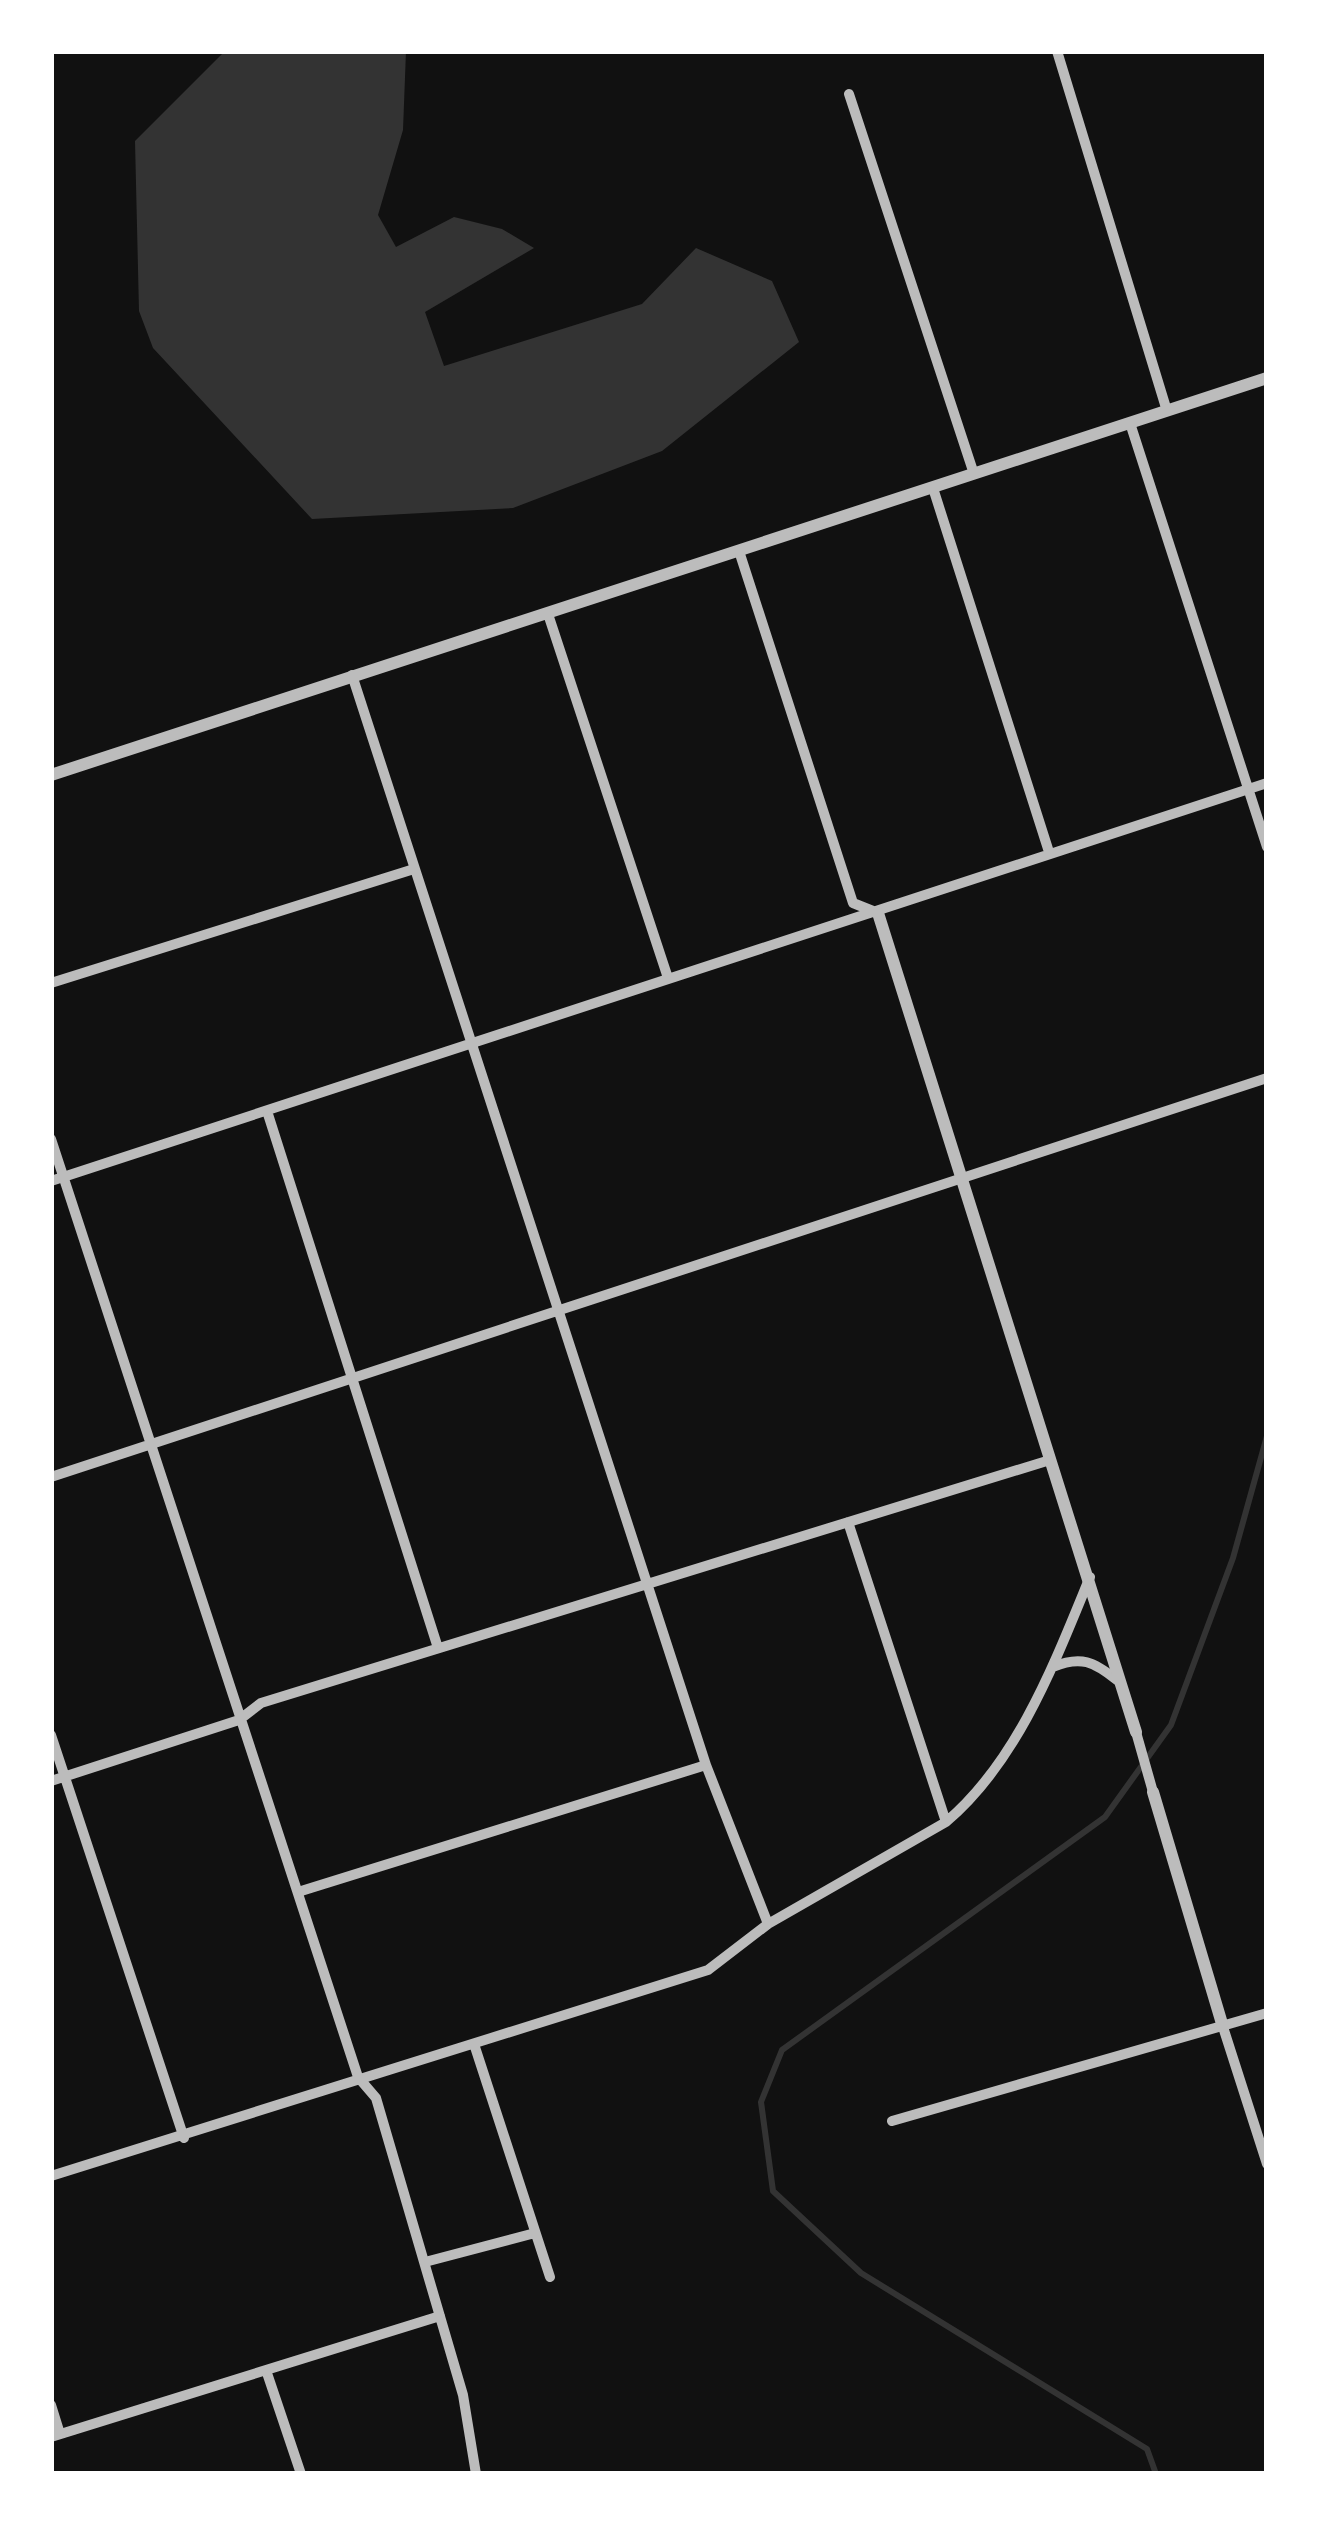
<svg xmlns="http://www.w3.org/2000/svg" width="1318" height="2525" font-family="'Work Sans',sans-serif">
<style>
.water{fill:#333}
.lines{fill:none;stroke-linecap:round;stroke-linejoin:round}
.stream{stroke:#333;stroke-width:6}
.minor{stroke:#bcbcbc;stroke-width:10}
.tertiary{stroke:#bcbcbc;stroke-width:12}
</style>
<rect width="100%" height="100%" fill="#111"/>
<!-- water -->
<path class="water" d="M225,51H406L403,130L378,215L396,247L454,217L502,229L534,248L425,312L444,366L642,304L696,248L772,281L799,342L662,451L513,508L312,519L153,348L139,311L135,141Z"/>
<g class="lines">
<!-- stream -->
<path class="stream" d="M1156,2474L1147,2449L861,2273L773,2191L761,2102L782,2050L1105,1817L1171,1725L1233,1558L1267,1436"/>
<!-- minor -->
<path class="minor" d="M1057,51L1167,411
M849,94L974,474
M1130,423L1267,847
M933,488L1049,852
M739,551L853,903L878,913
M548,614L668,978
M352,675L706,1765L768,1924
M51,983L414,869
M267,1111L438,1648
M51,1139L358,2077L376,2098L463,2395L476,2474
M51,1181L1267,783
M51,1477L1267,1078
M848,1522L946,1822
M1053,1667C1081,1655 1094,1662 1117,1680
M1136,1732L1153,1792
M51,1735L184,2138
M51,1781L239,1720L261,1703L1050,1460
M298,1892L706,1765
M1223,2027L1267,2164
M475,2047L550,2277
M892,2121L1267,2013
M51,2176L708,1970L768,1924L946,1822C1018,1761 1055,1662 1090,1577
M425,2262L535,2233
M266,2370L301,2474
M51,2405L60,2434
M51,2437L440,2316"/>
<!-- tertiary -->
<path class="tertiary" d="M51,775L1267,378
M878,913L1136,1732
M1153,1792L1223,2027"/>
</g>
<!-- border -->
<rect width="1318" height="2525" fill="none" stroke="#ffffff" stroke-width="108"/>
</svg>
